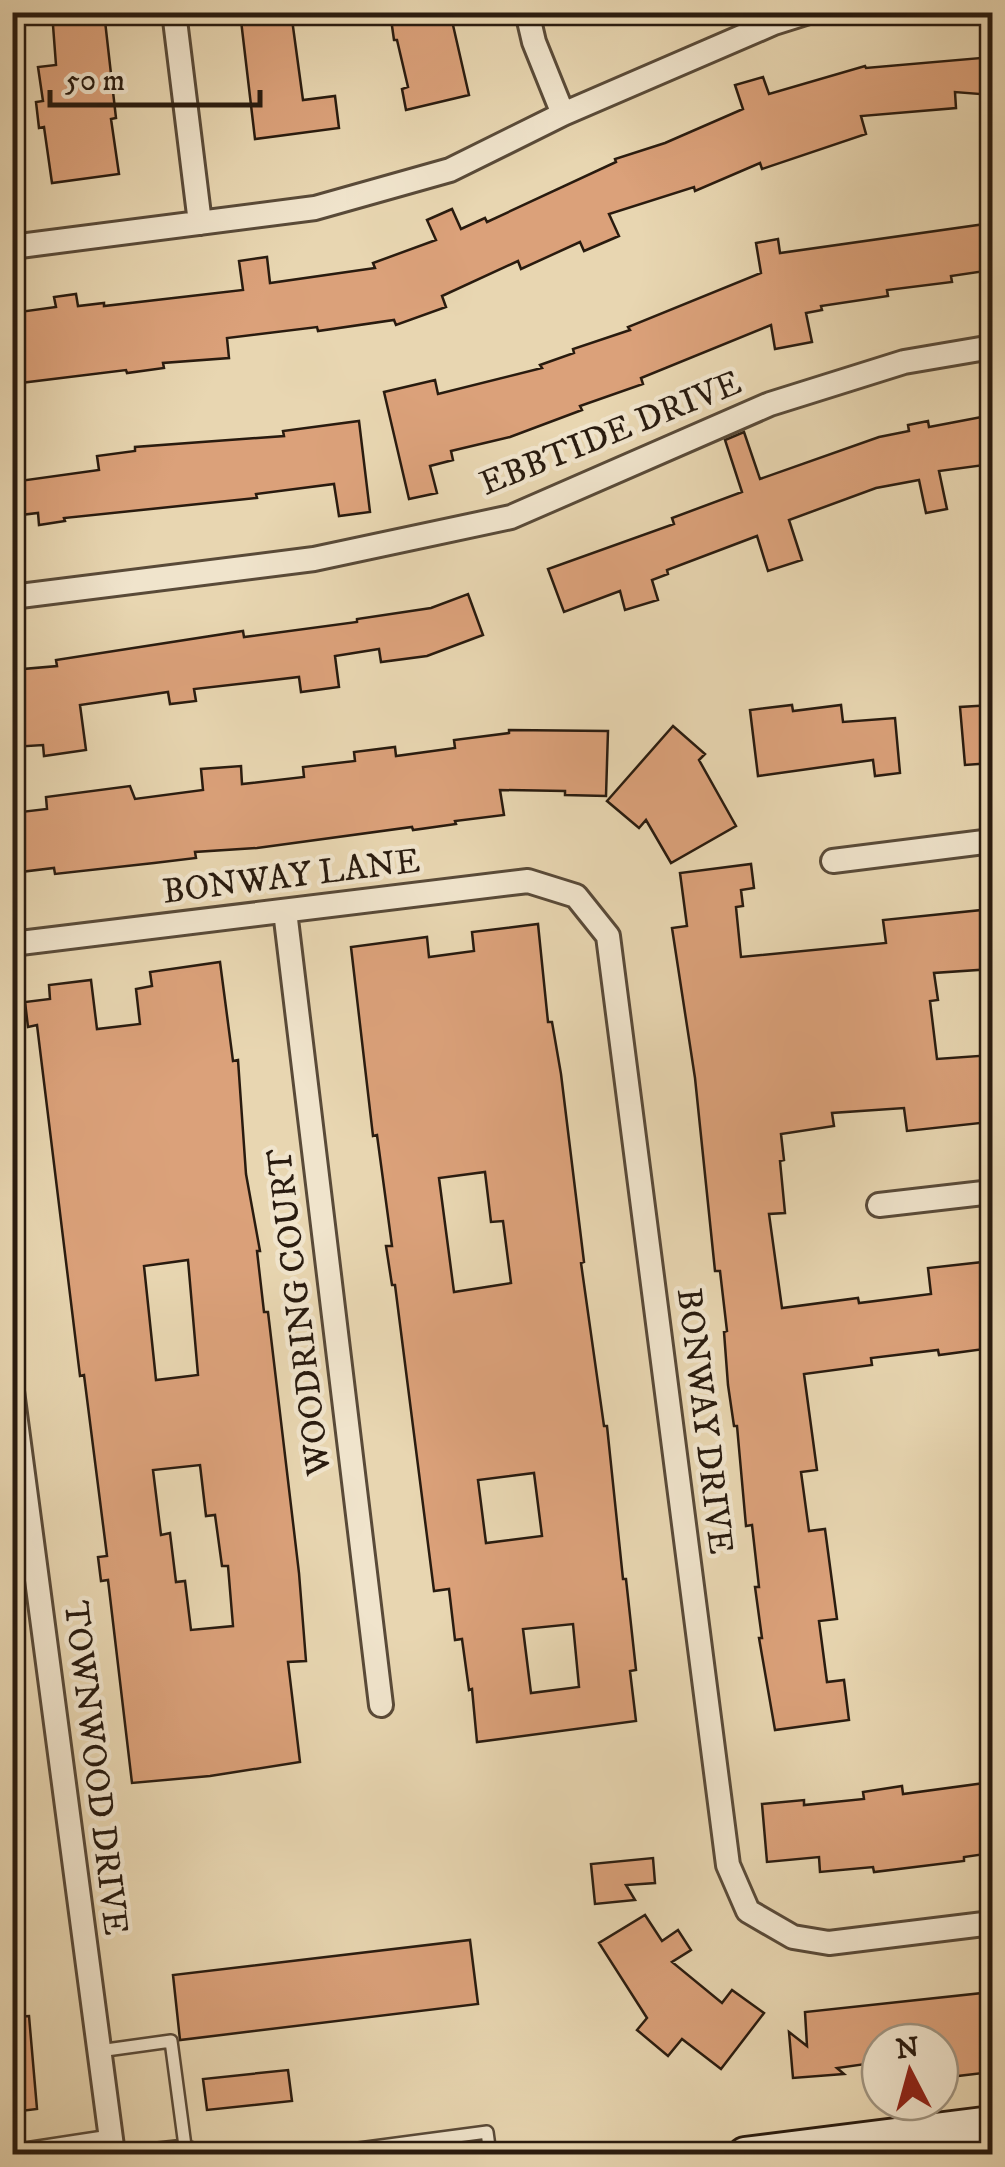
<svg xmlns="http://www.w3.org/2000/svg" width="1005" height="2167" font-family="'IM FELL DW Pica',serif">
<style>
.building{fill:#dba17a;stroke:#291b0f;stroke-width:2.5;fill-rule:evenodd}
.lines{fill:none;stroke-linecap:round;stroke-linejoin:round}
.service-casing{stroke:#594a38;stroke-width:16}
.minor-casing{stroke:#594a38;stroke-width:28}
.secondary-casing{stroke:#291b0f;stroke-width:38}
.service{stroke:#f0e4cc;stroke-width:11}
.minor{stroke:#f0e4cc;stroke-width:22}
.secondary{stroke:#f0e4cc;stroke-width:32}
.labels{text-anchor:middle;stroke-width:9;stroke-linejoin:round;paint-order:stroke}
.street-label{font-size:35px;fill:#291b0f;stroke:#f0e4cc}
</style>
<rect width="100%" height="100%" fill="#e8d6b1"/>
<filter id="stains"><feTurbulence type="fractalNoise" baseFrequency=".002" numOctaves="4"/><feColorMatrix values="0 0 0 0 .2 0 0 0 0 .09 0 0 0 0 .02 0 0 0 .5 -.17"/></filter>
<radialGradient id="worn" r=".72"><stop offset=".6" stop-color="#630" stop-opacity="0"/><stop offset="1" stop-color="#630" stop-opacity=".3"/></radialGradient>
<!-- building -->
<path class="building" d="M52,12H104L116,118L111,119L119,174L52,183L44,127L39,128L36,102L43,101L38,67L56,65Z
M240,12H291L303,100L335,96L339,128L255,139Z
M390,12H450L469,95L406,110L402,89L408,87L397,40H394Z
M992,57V95L955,92L956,108L861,116L866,134L762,169L760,163L695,191L694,187L609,214L619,236L584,251L580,242L521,269L518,261L442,296L446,307L396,325L394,320L318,331L317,327L227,338L229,358L163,363L164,368L127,373L126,370L12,384V313L56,307L54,297L76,294L78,306L104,303V306L243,290L239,261L267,257L270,283L375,268L373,263L436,240L427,220L452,209L461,229L485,218L487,222L616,162L615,159L665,143L743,109L735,85L763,77L769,94L865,66L866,68Z
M992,223V270L951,276L952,282L887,290L888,296L821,306L822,310L806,313L812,342L775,349L771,325L641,378L643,384L580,406L582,410L510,437L451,451L453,460L430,466L437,493L409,499L384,392L435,380L438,394L542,368L540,365L574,353L573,349L630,330L628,327L761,273L756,243L778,239L780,253Z
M992,415V464L939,471L947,509L926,513L919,480L876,488L789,520L802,560L768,571L757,536L667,570L668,574L652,580L658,600L625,610L620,591L564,612L548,569L674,524L672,518L742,492L725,440L744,432L760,479L879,437L909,431L908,425L928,421L929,427Z
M359,421L370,512L339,516L334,484L256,494L257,498L64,518L65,521L39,525L38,513L12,516V482L99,470L97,456L135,451V447L284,436L283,431Z
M468,594L483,635L427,656L381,662L379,649L335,656L339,687L301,692L299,677L194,689L196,701L170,704L168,692L80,705L86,750L44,756L43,745L12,747V670L57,666L56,660L243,631L244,637L357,622V619L431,608Z
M792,705L793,711L841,705L843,722L895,718L900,773L875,776L873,760L758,776L750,710Z
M992,705V763L965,765L960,707Z
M673,726L705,754L699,760L736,826L671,863L646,820L639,828L607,801Z
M509,730L608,731L606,796L565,795V791L500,790L504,815L455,821L456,824L413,830L412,827L257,848L195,852L196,858L154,863L55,874L54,868L12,873V813L47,809L46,797L130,786L135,799L203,790L201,769L241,766L242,784L304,777L303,767L355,761L354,752L395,747L396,756L455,748L454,740L509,733Z
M751,864L754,888L741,890L743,906L736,907L741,957L886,943L883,920L992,909V969L934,973L938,1000L930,1001L937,1059L992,1055V1100H988L990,1122L907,1131L904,1108L832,1113L834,1126L781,1134L784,1160L780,1161L785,1213L769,1214L782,1308L858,1298L859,1303L931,1294L928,1268L992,1261V1348L939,1355L938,1350L871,1358L872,1365L804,1374L817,1470L801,1472L809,1531L825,1529L837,1619L819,1621L827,1682L844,1680L849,1720L775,1730L759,1638H762L755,1587H759L752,1525L746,1526L737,1426H734L728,1385L724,1332L727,1331L720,1271H715L695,1078L672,928L687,926L680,873Z
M538,924L548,1022H552L561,1074L584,1262L581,1263L604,1426H607L623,1579H626L636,1670L630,1671L636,1721L477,1742L472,1689L469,1690L462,1639L455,1640L449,1589L434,1591L395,1285H392L386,1246H392L377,1135L373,1136L351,947L427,937L429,957L474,951L472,932ZM485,1172L491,1222L503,1221L511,1283L454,1292L439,1178ZM534,1473L542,1536L486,1543L478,1480ZM573,1624L579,1687L531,1693L523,1629Z
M220,962L233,1061L238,1060L246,1174L260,1251H257L264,1312H268L299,1573L306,1661L288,1662L300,1762L210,1776L132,1783L108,1580L101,1581L98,1557L107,1556L84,1375L80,1376L37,1025L28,1027L25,1002L50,999L49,985L91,980L97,1029L140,1024L136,989L152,986L150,972ZM188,1260L198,1375L156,1380L144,1266ZM200,1465L206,1516L215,1515L222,1566H228L233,1626L191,1630L185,1581L176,1582L170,1533L161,1535L153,1470Z
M992,1782V1853L964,1857V1861L874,1872L873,1867L820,1872L819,1857L767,1862L762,1804L804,1800V1805L864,1799L863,1792L902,1786L903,1794Z
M653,1858L655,1883L626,1885L635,1900L595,1904L591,1864Z
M645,1915L662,1941L678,1930L691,1950L672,1962L722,2003L732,1990L764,2013L721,2069L682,2039L668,2056L637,2030L647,2018L599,1943Z
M470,1940L478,2004L180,2040L173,1975Z
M992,1992V2072L949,2077L945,2042H880V2062L837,2068L844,2074L793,2078L789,2032L807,2046L805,2012Z
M29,2016L37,2109L12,2112V2017Z
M288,2070L292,2101L207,2110L203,2079Z"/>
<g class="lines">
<!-- service casing -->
<g class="service-casing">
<path id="service" d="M99,2051L171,2041L185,2146L113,2154
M185,2146L205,2154
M12,2151L110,2136
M321,2154L487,2132L490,2154"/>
</g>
<!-- minor casing -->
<g class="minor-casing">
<path id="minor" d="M174,12L200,223
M527,12L534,42L563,114
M12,247L315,208L450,170L563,114L774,23L809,12
M12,597L314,559L511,517L770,404L904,362L992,347
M833,861L992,841
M285,911L381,1705
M12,944L528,881L576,896L608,936L728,1865L748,1911L793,1937L829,1943L992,1923
M879,1205L992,1192
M12,1391L113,2154"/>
</g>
<!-- secondary casing -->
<g class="secondary-casing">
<path id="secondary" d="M745,2154L992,2123"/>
</g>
<!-- service -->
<use href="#service" class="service"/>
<!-- minor -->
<use href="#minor" class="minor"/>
<!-- secondary -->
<use href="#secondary" class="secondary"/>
</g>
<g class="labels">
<!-- street labels -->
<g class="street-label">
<text transform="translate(610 432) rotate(-22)" y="12">EBBTIDE DRIVE</text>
<text transform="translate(291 875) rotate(-7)" y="12">BONWAY LANE</text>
<text transform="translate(298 1312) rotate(-97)" y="12">WOODRING COURT</text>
<text transform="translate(706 1421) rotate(83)" y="12">BONWAY DRIVE</text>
<text transform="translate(97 1768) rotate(83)" y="12">TOWNWOOD DRIVE</text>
</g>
</g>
<!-- margin -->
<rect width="1005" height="2167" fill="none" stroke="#e8d6b1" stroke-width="50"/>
<rect x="15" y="15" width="975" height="2137" fill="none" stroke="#291b0f" stroke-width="5"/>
<rect x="25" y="25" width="955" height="2117" fill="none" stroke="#291b0f" stroke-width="2.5"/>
<!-- north arrow -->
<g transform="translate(910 2072) rotate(354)"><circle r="48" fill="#f0e4cc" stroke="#a09480" stroke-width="2.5"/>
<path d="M0-8L18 38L0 25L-18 38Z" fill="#8f2418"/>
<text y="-15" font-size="28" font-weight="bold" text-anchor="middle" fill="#291b0f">N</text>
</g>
<!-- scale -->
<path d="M50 90v15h210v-15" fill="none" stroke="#291b0f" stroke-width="5"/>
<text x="65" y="90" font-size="30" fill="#291b0f" stroke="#f0e4cc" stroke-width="8" paint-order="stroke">50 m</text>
<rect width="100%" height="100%" filter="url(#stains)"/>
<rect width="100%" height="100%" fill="url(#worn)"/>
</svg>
